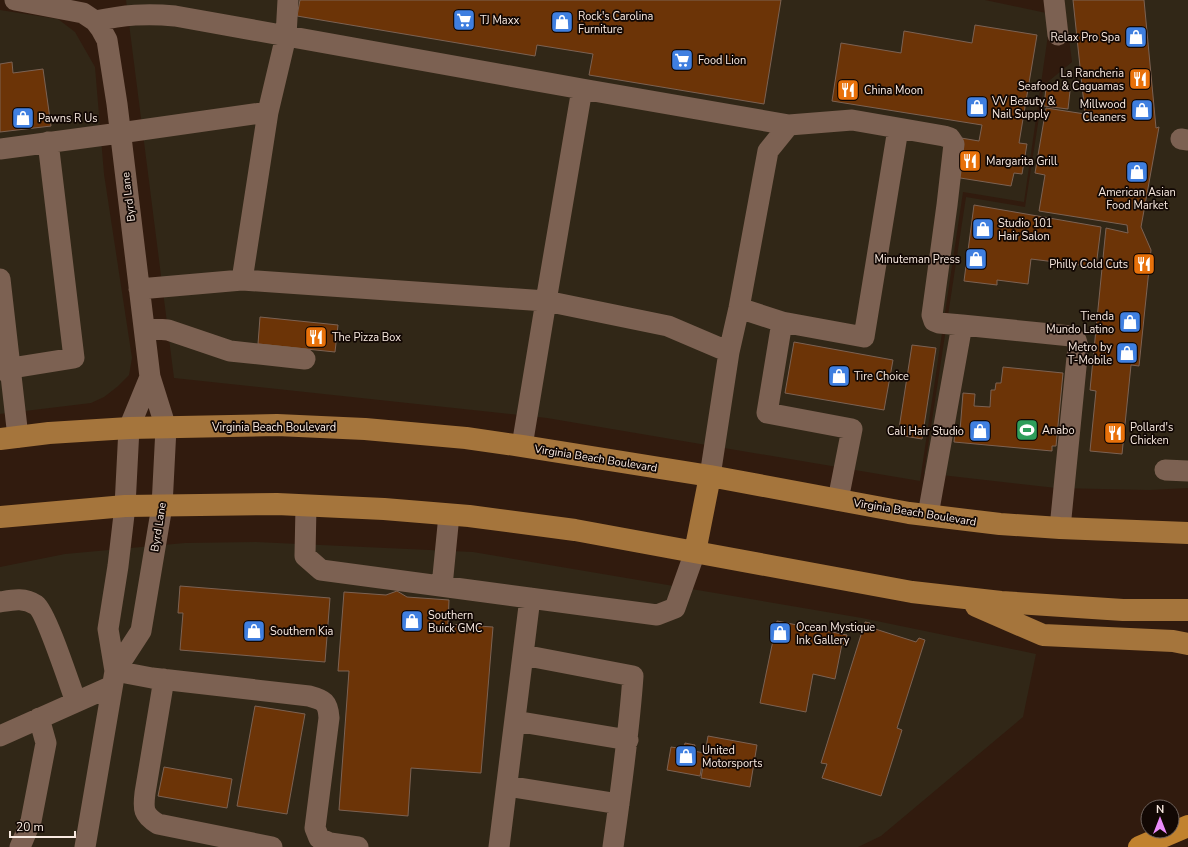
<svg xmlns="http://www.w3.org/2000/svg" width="1188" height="847" font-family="'Nunito Sans',sans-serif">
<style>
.commercial{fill:#312717}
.building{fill:#6c3407;stroke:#7c6253}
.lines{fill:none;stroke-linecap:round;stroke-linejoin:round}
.minor{stroke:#7c6152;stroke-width:21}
.major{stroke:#a5753c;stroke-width:22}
.highway{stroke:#c1822e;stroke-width:22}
.labels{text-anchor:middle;stroke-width:3.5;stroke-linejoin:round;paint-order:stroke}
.poi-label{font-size:11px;fill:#f9eae1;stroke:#120804;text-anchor:start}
.street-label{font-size:11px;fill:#f9eae1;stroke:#120804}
</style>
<rect width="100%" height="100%" fill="#311b0e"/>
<!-- commercial -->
<path class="commercial" d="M126,0H985L1051,14L1024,202L963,192L920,481L547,418L174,378Z
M1064,0H1188V488L1149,490L1056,488L924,473L966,197L1025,207L1044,85L1072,62Z
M0,10L58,19L75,32L95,67L104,174L132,358L129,375L117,387L104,397L91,403L0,414Z
M256,542L473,552L862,618L1036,654L1023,717L881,836L858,847H0V567L65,554L185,543Z"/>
<!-- building -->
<path class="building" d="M300,0H781L764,104L589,75L593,54L537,45L535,56L297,16Z
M1073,0H1144L1156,128L1159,127L1141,227L1151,250L1139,366L1131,365L1122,454L1090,451L1096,391L1090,390L1106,228L1128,233L1127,225L1039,211L1045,175L1035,173L1046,108L1085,114Z
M975,25L1037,35L1019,143L1027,144L1022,174L1014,173L1011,186L954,177L961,138L979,141L982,125L832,101L841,43L901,53L904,31L972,43Z
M12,62L13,73L43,69L51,126L0,132V64Z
M1046,88L1070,91L1068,109L1044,106Z
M974,205L1101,227L1096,267L1031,259L1028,284L997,280V285L964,281Z
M260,317L338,325L335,352L258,344Z
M794,342L893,360L884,410L785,393Z
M912,345L936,348L922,439L898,435Z
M1003,367L1063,373L1056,446H1052V451L954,442L955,430L960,431L963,393L975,394L974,406L990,407L991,390H995L996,383H1001Z
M180,586L330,598L325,662L180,650L183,613H178Z
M397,591L407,597L449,600L448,624L493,627L481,773L411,768L408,816L339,810L349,671H338L344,592L386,595Z
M777,621L847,635L845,645L842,644L835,679L813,674L806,712L760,703Z
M865,622L870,623L869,627L916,642L919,638L925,640L897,728L902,730L881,796L822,778L827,764L821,763Z
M255,706L305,714L287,814L237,806Z
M708,736L757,745L750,787L701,778Z
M685,743L695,745L694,751L704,753L700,776L667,770L671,747L684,749Z
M164,767L232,779L227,808L158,796Z"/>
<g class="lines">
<!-- minor -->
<path class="minor" d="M15,0L83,13L95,21L101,29L107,40L117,104L150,377L166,428L162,506L141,631L115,671
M1054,0L1058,35
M95,21C124,15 146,13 175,16L582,89L789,125L852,120L944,136L950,138L954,144L947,205L932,315L934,321L939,323L962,325L928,515
M1181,139L1188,140
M0,149L120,133L268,112L286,36L288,0
M0,279L18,437
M242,280L268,112
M139,289L242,280L546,301L668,326L729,352
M739,308L782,322L767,413L852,429L838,500
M782,322L864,337L898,129
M962,325L1071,336L1076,340L1078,347L1060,528
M144,328L168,330L230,351L305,359
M0,370L74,358L48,142
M522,446L546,301L582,89
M1165,470L1188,471
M710,476L729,352L739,308L768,151L789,125
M306,506L305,556L321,570L657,615L675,608L695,552
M442,586L449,515
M0,602C12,600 24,597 36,605C46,612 70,686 76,702
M523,655L633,676C629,734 621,790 613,847
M115,671L152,678L309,696C324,700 328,702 329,718L315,828L319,838L330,843L358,847
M164,679L145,793C143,809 143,815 158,824L272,847
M515,721L628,740
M0,736L112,686
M507,786L619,804
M20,847L31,821L46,743L39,718
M85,847L115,671L108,629L118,566L125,506L129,428L150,377
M499,847L530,598"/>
<!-- major -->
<path class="major" d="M0,439L49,433L129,428L277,425L365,429L466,438L522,446L710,476L909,513L1000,524L1060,528L1188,533
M0,517L125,506L277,504L384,509L469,516L575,530L912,592L1001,602L1123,610H1188
M695,552L710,476
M976,606L1043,635L1173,641L1188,644"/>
<!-- highway -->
<path class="highway" d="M1139,847L1188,826"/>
</g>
<!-- icons -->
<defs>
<g id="supermarket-square" transform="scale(1.15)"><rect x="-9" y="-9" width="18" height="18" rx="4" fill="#3f7fe0" stroke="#120804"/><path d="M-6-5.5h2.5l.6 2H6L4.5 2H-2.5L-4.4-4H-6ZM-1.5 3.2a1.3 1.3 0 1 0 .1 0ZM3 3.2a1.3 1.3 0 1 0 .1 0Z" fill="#fff"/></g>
<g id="shop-square" transform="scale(1.15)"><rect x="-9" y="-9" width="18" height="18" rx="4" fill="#3f7fe0" stroke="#120804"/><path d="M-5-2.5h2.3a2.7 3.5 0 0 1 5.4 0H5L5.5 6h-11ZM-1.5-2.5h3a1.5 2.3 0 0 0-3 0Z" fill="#fff"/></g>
<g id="restaurant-square" transform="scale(1.15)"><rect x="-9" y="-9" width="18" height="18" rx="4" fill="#e8710a" stroke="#120804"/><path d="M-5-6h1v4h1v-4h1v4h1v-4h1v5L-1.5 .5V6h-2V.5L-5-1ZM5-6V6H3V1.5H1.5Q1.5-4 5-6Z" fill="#fff"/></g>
<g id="stadium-square" transform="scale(1.15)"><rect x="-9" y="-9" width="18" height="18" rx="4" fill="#2e9e5b" stroke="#120804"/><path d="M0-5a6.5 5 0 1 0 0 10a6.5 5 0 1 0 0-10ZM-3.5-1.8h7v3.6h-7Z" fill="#fff"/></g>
</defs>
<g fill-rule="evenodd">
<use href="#supermarket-square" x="464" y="20"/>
<use href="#shop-square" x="562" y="22"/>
<use href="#shop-square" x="1136" y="37"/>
<use href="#supermarket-square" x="682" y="60"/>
<use href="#restaurant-square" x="1140" y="79"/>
<use href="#restaurant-square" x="848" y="90"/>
<use href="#shop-square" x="977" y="107"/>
<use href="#shop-square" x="1142" y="110"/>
<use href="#shop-square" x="23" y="118"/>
<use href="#restaurant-square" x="970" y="161"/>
<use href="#shop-square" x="1137" y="172"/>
<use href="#shop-square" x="983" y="229"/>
<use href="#shop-square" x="976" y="259"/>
<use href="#restaurant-square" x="1144" y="264"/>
<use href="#shop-square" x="1130" y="322"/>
<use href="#restaurant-square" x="316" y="337"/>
<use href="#shop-square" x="1127" y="353"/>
<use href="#shop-square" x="839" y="376"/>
<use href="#stadium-square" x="1027" y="430"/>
<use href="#shop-square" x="980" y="431"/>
<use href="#restaurant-square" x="1115" y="433"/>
<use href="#shop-square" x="412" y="621"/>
<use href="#shop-square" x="254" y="631"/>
<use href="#shop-square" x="780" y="633"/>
<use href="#shop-square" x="686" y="756"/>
</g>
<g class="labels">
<!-- poi labels -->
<g class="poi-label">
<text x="578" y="20">Rock's Carolina<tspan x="578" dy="13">Furniture</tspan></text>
<text x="480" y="24">TJ Maxx</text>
<text x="1120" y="41" text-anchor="end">Relax Pro Spa</text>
<text x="698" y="64">Food Lion</text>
<text x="1124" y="77" text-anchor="end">La Rancheria<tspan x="1124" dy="13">Seafood &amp; Caguamas</tspan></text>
<text x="864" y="94">China Moon</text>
<text x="992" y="105">VV Beauty &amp;<tspan x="992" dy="13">Nail Supply</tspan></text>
<text x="1126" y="108" text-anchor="end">Millwood<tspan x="1126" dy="13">Cleaners</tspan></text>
<text x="38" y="122">Pawns R Us</text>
<text x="986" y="165">Margarita Grill</text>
<text x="1137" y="196" text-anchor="middle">American Asian<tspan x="1137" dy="13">Food Market</tspan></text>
<text x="998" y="227">Studio 101<tspan x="998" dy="13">Hair Salon</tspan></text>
<text x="960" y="263" text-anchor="end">Minuteman Press</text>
<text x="1128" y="268" text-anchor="end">Philly Cold Cuts</text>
<text x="1114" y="320" text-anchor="end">Tienda<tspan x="1114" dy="13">Mundo Latino</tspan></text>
<text x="332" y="341">The Pizza Box</text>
<text x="1112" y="351" text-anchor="end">Metro by<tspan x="1112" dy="13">T-Mobile</tspan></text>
<text x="854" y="380">Tire Choice</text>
<text x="1130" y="431">Pollard's<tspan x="1130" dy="13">Chicken</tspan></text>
<text x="1042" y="434">Anabo</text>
<text x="964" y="435" text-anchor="end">Cali Hair Studio</text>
<text x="428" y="619">Southern<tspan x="428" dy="13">Buick GMC</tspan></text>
<text x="796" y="631">Ocean Mystique<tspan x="796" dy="13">Ink Gallery</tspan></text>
<text x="270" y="635">Southern Kia</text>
<text x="702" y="754">United<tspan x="702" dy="13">Motorsports</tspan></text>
</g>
<!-- street labels -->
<g class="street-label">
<text transform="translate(128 197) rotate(-97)" y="4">Byrd Lane</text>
<text x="274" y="431">Virginia Beach Boulevard</text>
<text transform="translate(596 458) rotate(9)" y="4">Virginia Beach Boulevard</text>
<text transform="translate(915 512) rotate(9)" y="4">Virginia Beach Boulevard</text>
<text transform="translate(158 527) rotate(-81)" y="4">Byrd Lane</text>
</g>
</g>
<!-- north arrow -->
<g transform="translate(1160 819)"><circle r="19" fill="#120804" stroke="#6e625c"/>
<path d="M0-3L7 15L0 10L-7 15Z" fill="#ec8cfa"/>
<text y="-6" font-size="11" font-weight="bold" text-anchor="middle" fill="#f9eae1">N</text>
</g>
<!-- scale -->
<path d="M10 831v6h65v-6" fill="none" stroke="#f9eae1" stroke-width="2"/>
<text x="16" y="831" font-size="12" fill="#f9eae1" stroke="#120804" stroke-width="3" paint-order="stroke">20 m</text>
</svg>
